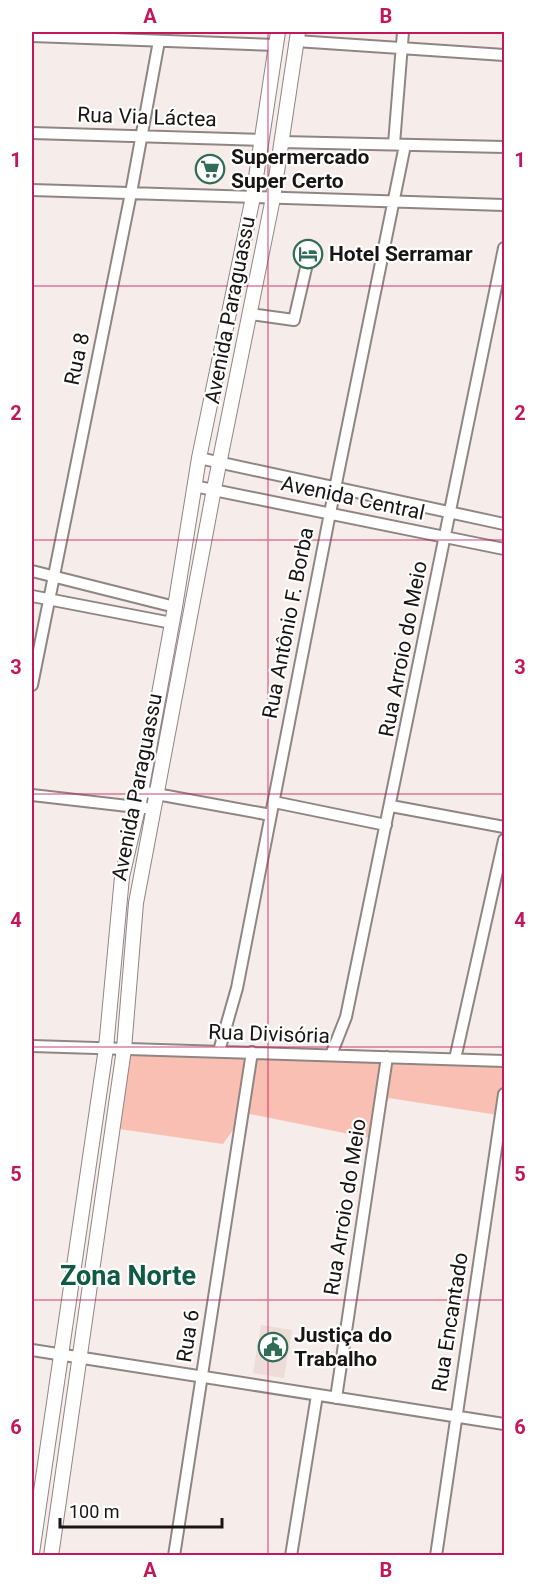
<svg xmlns="http://www.w3.org/2000/svg" width="536" height="1587" font-family="Roboto,sans-serif">
<style>
.built{fill:#eedcd8}
.green{fill:#f9bfb3}
.lines{fill:none;stroke-linecap:round;stroke-linejoin:round}
.minor-casing{stroke:#8f8684;stroke-width:14}
.major-casing{stroke:#8f8684;stroke-width:16}
.minor{stroke:#fff;stroke-width:10}
.major{stroke:#fff;stroke-width:14}
.grid{fill:none;stroke:#c2185b;stroke-width:1.5;stroke-opacity:0.55}
.labels{text-anchor:middle;stroke-width:4.5;stroke-linejoin:round;paint-order:stroke}
.street-label{font-size:21px;fill:#181514;stroke:#fff}
.poi-label{font-size:21px;font-weight:bold;fill:#181514;stroke:#fff;text-anchor:start}
.district-label{font-size:27px;font-weight:bold;fill:#0f5a43;stroke:#fff}
.neatline{fill:none;stroke:#c2185b;stroke-width:2}
.grid-label{font-size:20px;text-anchor:middle;font-weight:bold;fill:#c2185b}
</style>
<rect width="100%" height="100%" fill="#f6ecea"/>
<!-- built -->
<path class="built" d="M261,1325L292,1330L284,1378L253,1373Z"/>
<!-- green -->
<path class="green" d="M127,1054L504,1067V1116L389,1098L369,1138L245,1113L223,1144L119,1129Z"/>
<g class="lines">
<!-- minor casing -->
<g class="minor-casing">
<path id="minor" d="M32,36L276,45
M296,41L504,55
M32,133L262,140
M281,142L504,147
M394,144L403,32
M32,190L504,205
M250,314L294,320L306,268
M199,458L504,524
M194,486L504,549
M32,571L175,607
M32,596L172,623
M32,685L131,193L159,41
M140,791L271,815
M32,795L154,809
M274,802L386,825
M391,806L504,827
M32,1046L504,1061
M219,1051L237,988L330,513L405,145
M331,1055L346,1017L504,248
M455,1059L504,840
M32,1350L504,1424
M336,1398L387,1057
M174,1556L252,1052
M291,1556L317,1395
M436,1556L504,1094"/>
</g>
<!-- major casing -->
<g class="major-casing">
<path id="major" d="M32,1553L106,1048L122,877L138,808L175,607L199,458L253,197L278,32
M51,1556L124,1049L136,903L214,489L273,198L298,32"/>
</g>
<!-- minor -->
<use href="#minor" class="minor"/>
<!-- major -->
<use href="#major" class="major"/>
</g>
<!-- grid -->
<path class="grid" d="M268,32V1556M32,286H504M32,540H504M32,794H504M32,1047H504M32,1300H504"/>
<!-- icons -->
<defs>
<g id="supermarket-ring" transform="scale(1.5)"><circle r="9.5" fill="#fff" stroke="#316c56" stroke-width="1.5"/><path d="M-6-5.5h2.5l.6 2H6L4.5 2H-2.5L-4.4-4H-6ZM-1.5 3.2a1.3 1.3 0 1 0 .1 0ZM3 3.2a1.3 1.3 0 1 0 .1 0Z" fill="#316c56"/></g>
<g id="hotel-ring" transform="scale(1.5)"><circle r="9.5" fill="#fff" stroke="#316c56" stroke-width="1.5"/><path d="M-6-4.5h1.5V1H6V5H4.5V3h-9V5H-6ZM-4 0a1.8 1.8 0 1 1 3.6 0ZM.5 0V-2.5h3Q6-2.5 6 0Z" fill="#316c56"/></g>
<g id="civic-ring" transform="scale(1.5)"><circle r="9.5" fill="#fff" stroke="#316c56" stroke-width="1.5"/><path d="M-.6-6.5H3V-4.5H.6V-3L4-1V1h2V6H-6V1h2V-1L-.6-3ZM-1.2 2.5V6h2.4V2.5Z" fill="#316c56"/></g>
</defs>
<g fill-rule="evenodd">
<use href="#supermarket-ring" x="210" y="169"/>
<use href="#hotel-ring" x="308" y="254"/>
<use href="#civic-ring" x="273" y="1347"/>
</g>
<g class="labels">
<!-- street labels -->
<g class="street-label">
<text transform="translate(147 117) rotate(2)" y="7">Rua Via Láctea</text>
<text transform="translate(230 310) rotate(-79)" y="7">Avenida Paraguassu</text>
<text transform="translate(77 359) rotate(-78)" y="7">Rua 8</text>
<text transform="translate(353 498) rotate(12)" y="7">Avenida Central</text>
<text transform="translate(288 623) rotate(-79)" y="7">Rua Antônio F. Borba</text>
<text transform="translate(403 649) rotate(-79)" y="7">Rua Arroio do Meio</text>
<text transform="translate(137 787) rotate(-79)" y="7">Avenida Paraguassu</text>
<text transform="translate(269 1034) rotate(2)" y="7">Rua Divisória</text>
<text transform="translate(345 1207) rotate(-81)" y="7">Rua Arroio do Meio</text>
<text transform="translate(450 1322) rotate(-81)" y="7">Rua Encantado</text>
<text transform="translate(188 1336) rotate(-81)" y="7">Rua 6</text>
</g>
<!-- poi labels -->
<g class="poi-label">
<text x="231" y="164">Supermercado<tspan x="231" dy="24">Super Certo</tspan></text>
<text x="329" y="261">Hotel Serramar</text>
<text x="294" y="1342">Justiça do<tspan x="294" dy="24">Trabalho</tspan></text>
</g>
<!-- district labels -->
<g class="district-label">
<text x="128" y="1285">Zona Norte</text>
</g>
</g>
<!-- border -->
<rect width="536" height="1587" fill="none" stroke="#ffffff" stroke-width="66"/>
<!-- scale -->
<path d="M60 1518v9h162v-9" fill="none" stroke="#181514" stroke-width="3"/>
<text x="69" y="1518" font-size="18" fill="#181514" stroke="#ffffff" stroke-width="4.5" paint-order="stroke">100 m</text>
<rect x="33" y="33" width="470" height="1521" class="neatline"/>
<g class="grid-label">
<text x="150" y="23">A</text>
<text x="386" y="23">B</text>
<text x="16" y="167">1</text>
<text x="520" y="167">1</text>
<text x="16" y="420">2</text>
<text x="520" y="420">2</text>
<text x="16" y="674">3</text>
<text x="520" y="674">3</text>
<text x="16" y="927">4</text>
<text x="520" y="927">4</text>
<text x="16" y="1181">5</text>
<text x="520" y="1181">5</text>
<text x="16" y="1434">6</text>
<text x="520" y="1434">6</text>
<text x="150" y="1577">A</text>
<text x="386" y="1577">B</text>
</g>
</svg>
